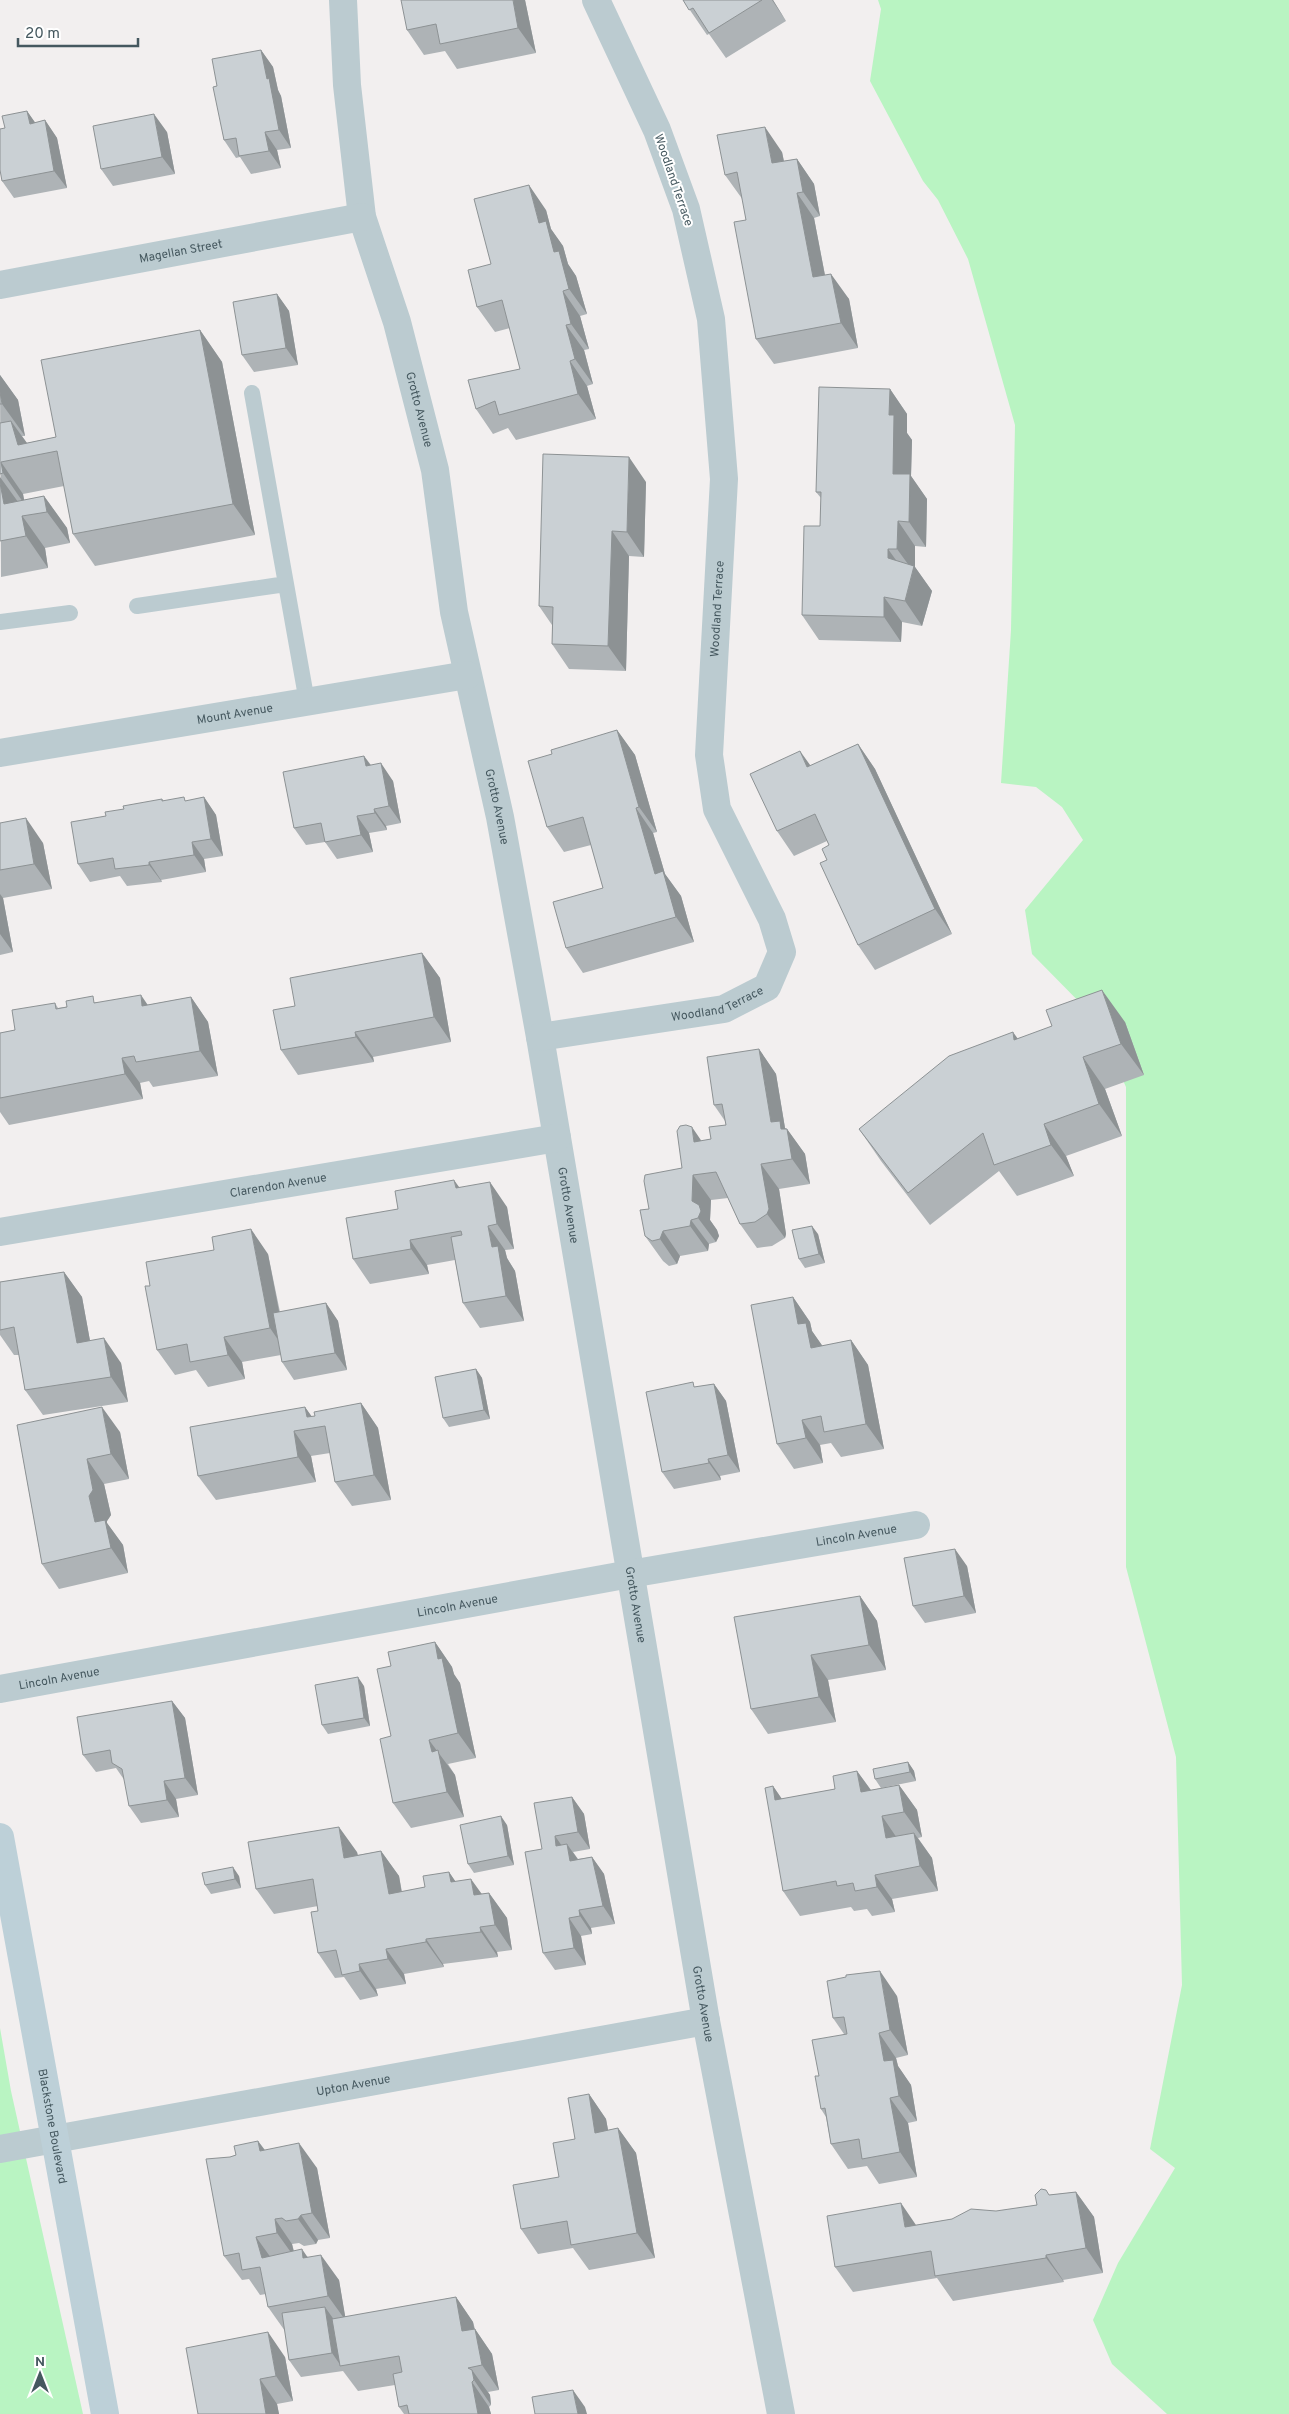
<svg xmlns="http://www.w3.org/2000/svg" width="1289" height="2414" font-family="Overpass,sans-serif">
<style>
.green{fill:#b9f4c2}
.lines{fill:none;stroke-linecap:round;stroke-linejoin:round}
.service{stroke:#bbcbd0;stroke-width:16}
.minor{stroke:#bbcbd0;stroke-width:28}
.secondary{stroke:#bdd0d8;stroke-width:28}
.wall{fill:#aeb3b6}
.shaded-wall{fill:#8d9294}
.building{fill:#cad0d4;stroke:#8d9294}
.labels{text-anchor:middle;stroke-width:4;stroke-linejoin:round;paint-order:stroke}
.street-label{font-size:12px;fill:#45585f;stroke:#fff}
</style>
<rect width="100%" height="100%" fill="#f2efef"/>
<!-- green -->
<path class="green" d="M878,0H1289V2414H1167L1112,2364L1093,2320L1118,2263L1175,2168L1150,2149L1182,1985L1176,1757L1126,1567V1087L1095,1018L1032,954L1025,910L1083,840L1062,807L1036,787L1001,783L1011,630L1015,425L968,259L938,200L923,181L870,81L881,9Z
M0,2028L11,2091L83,2414H0Z"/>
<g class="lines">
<!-- service -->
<path class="service" d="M252,393L307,702
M137,606L286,584
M0,622L70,613"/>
<!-- minor -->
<g class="minor">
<path id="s1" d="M343,0L347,85L362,217L397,322L435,470L454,612L500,817L540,1037L706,2021L781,2414"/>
<path id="s2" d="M0,285L362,217"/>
<path id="s3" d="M0,753L467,675"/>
<path id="s4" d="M540,1037L724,1009L767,987L782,952L772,919L717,809L709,755L724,479L711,319L686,209L657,130L596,0"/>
<path id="s5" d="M0,1232L557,1138"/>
<path id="s6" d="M0,1689L630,1574L916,1525"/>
<path id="s7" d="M0,2149L706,2021"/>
</g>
<!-- secondary -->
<path class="secondary" id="s8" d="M0,1837L105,2414"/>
</g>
<!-- wall -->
<path class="wall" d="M525,0L536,53L457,69L445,51L424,55L407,30Z
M683,0H773L786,21L726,58L709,34L707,35Z
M261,50L273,67L278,90L281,96L291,148L277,150L281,168L251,174L240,157L236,158L224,140L217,86Z
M27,111L35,123L45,120L57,138L67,188L14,198L2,181L5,128Z
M167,132L175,174L113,186L101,169Z
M782,152L784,161L797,159L814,184L820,216L814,218L825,275L849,299L858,348L774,364L756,339L746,220L743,200L725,175Z
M546,210L551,229L563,246L568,264L576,276L587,314L580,316L589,349L584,350L593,384L587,386L596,419L516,440L508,428L493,434L476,409L520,369L510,328L495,332L477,307L491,264Z
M277,294L289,311L298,365L254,372L242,355Z
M200,330L222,362L255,535L95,566L73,534L64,486L23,494L24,500L44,496L67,528L70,543L45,548L48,568L1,577L0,375L18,400L25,436H22L27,443L56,437Z
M890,389L907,414V433L912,440L911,476L927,499L926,547L915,546V567L932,591L922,626L902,622L901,642L819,640L802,615L820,526L821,498L816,492Z
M646,482L644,557L629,556L626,671L569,669L552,644V625L539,606Z
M617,730L635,755L657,832L653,833L665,874L681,896L694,942L583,973L566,948L603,888L591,845L564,852L547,827L552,754Z
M858,744L875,769L952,934L875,970L858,945L827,860L829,845L827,841L794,856L777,831L810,766Z
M364,756L371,765L393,781L401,823L386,826L387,830L369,833L373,852L337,859L325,842L306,845L294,828Z
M204,797L216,815L223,856L204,859L206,872L161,880L162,882L127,886L120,876L90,882L78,864L106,816L124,809L162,799L164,801H187Z
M0,823L43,843L52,889L3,898L13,952L0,955Z
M422,953L440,978L451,1042L373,1057L374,1062L298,1075L281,1050L295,1006Z
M191,997L208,1022L218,1076L153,1087L149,1081L140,1083L143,1099L9,1125L0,1112V1033L15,1030L55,1003L58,1008L97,1002L147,1005Z
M1125,1022L1144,1075L1105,1089L1122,1136L1066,1156L1074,1176L1017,1196L999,1171L930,1225L881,1161L859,1129L1018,1038Z
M759,1049L776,1074L785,1128L787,1129L805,1154L810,1184L779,1189L786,1234L785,1238L772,1246L757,1248L740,1224L728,1198L711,1200L710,1220L717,1230L719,1236L716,1242L709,1244L708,1251L680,1256L677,1264L669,1266L663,1261L645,1236L649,1209L682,1168L701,1141L711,1139L726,1125L725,1121L714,1105Z
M460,1187L507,1207L514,1249L505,1250L507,1258L515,1271L524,1321L480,1328L463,1303L455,1260L427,1265L429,1274L370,1284L353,1259L398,1209Z
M818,1234L825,1263L805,1268L799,1259Z
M268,1254L280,1312L326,1303L338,1321L347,1370L294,1380L282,1362L281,1355L242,1362L245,1379L208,1387L196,1370L175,1375L157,1350Z
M64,1272L82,1297L90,1341L121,1363L128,1402L43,1415L25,1390L19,1355H14L0,1335V1282Z
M793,1297L810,1322L812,1331L822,1346L851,1340L868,1365L884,1449L841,1457L831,1443L820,1445L823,1463L794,1469L777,1444Z
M476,1369L482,1378L490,1419L449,1427L443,1418Z
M714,1384L726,1401L740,1472L720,1476L721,1480L674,1489L662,1472L696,1387Z
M361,1403L378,1428L391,1500L352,1506L335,1482L330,1453L311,1456L316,1482L216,1500L198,1476L305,1407L312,1417Z
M17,1425L120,1432L129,1479L104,1484L111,1515L107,1521V1523L123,1545L128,1573L59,1589L42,1564Z
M967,1566L976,1613L925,1623L913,1606Z
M860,1596L877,1621L886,1670L828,1680L836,1722L768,1734L751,1709Z
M435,1642L452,1667L454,1675L460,1683L476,1758L448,1764L455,1775L464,1817L411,1828L393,1803L391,1736V1666Z
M364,1686L370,1726L328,1734L322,1725Z
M172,1701L185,1718L198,1795L176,1799L179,1817L141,1823L129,1806L125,1781L116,1768L96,1772L83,1755Z
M908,1762L914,1771L916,1781L881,1788L875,1779Z
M857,1771L871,1790L899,1785L917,1810L922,1837L918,1838L932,1858L938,1891L892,1899L895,1912L872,1916L867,1909L854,1911L851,1907L800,1916L783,1891L773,1786L782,1799L835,1789Z
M572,1797L584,1814L590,1849L573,1852L578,1859L592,1857L604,1874L615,1924L591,1928L592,1934L581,1936L586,1965L555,1970L543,1953L542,1849Z
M507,1825L514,1865L474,1873L468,1864Z
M381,1851L399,1876L402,1892L425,1887L449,1872L455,1881L482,1894L489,1893L507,1918L512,1950L497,1952L498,1957L443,1964L444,1967L404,1974L406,1984L376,1989L378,1996L360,2000L344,1977L335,1978L318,1953V1906L274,1914L256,1889L357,1852L358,1855Z
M239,1876L241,1888L211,1894L205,1885Z
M897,1996L908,2055L896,2058L898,2066L911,2085L917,2121L908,2123L917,2177L879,2184L867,2166L848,2169L831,2144L826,2117L821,2109L819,2076L844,2034L833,2018Z
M589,2094L606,2119L608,2130L618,2128L636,2153L655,2258L589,2270L573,2248L538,2254L521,2229L559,2177L575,2139Z
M258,2141L265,2150L317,2168L330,2238L318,2240L316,2244L304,2246L299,2243L292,2244L294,2251L308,2257L339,2280L345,2317L456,2297L473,2322L475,2329L492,2354L499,2390L488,2392L490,2395L491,2405L489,2407L491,2414H404L399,2407L395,2385L358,2391L343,2371L301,2377L289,2360L285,2331L268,2307L266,2294L260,2295L249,2279L242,2280L224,2256L230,2157L236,2155Z
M1076,2192L1094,2217L1103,2273L1063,2280L1064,2282L953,2301L937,2278L853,2292L835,2267L916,2225L1037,2205L1049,2195Z
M285,2357L293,2401L277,2404L279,2414H198Z"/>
<!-- shaded-wall -->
<path class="shaded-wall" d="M513,0H525L536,53L518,28Z
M772,0H773L786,21Z
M261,50L273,67L278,90L281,96L291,148L279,130L267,79Z
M27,111L39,128L30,124Z
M154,114L167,132L175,174L162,157Z
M45,120L57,138L67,188L54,171Z
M765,127L782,152L789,188L772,163Z
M265,132L277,150L281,168L269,151Z
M797,159L814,184L820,216L803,192Z
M529,185L546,210L551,229L563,246L568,264L576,276L587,314L569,289L554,252L539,223Z
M797,193L814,218L830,302L813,277Z
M831,274L849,299L858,348L841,323Z
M563,291L580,316L589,349L571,324Z
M277,294L289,311L298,365L286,348Z
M566,325L584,350L593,384L575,359Z
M200,330L222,362L255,535L233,504Z
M570,361L587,386L596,419L578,394Z
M0,375L18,400L25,436L2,404L0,392Z
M890,389L907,414V433L912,440L911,476L927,499L926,547L909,522L893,474L889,415Z
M11,421L34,453L18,445Z
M629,457L646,482L644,557L627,532Z
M1,462L23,494L25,505L3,473Z
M0,477L21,506L23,517L45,548L48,568L4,504L0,483Z
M44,496L67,528L70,543L47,512Z
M898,521L915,546V567L932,591L922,626L905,601L913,571L897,549Z
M612,531L629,556L626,671L608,646Z
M888,549L906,574L888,558Z
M884,597L902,622L901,642L884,617Z
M617,730L635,755L657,832L639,807Z
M858,744L875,769L952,934L935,909Z
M800,751L818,776L807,767Z
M364,756L376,773L366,766Z
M381,763L393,781L401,823L389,806Z
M204,797L216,815L223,856L211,839Z
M636,808L653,833L665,874L681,896L694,942L676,917L655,874Z
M374,809L386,826L387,830L375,813Z
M357,816L369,833L373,852L361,835Z
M26,818L43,843L52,889L34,864Z
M192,842L204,859L206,872L194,855Z
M149,862L161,880L162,882L149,865Z
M0,894L3,898L13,952L0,934Z
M422,953L440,978L451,1042L434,1017Z
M1102,990L1125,1022L1144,1075L1121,1044Z
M141,995L158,1020L142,1006Z
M191,997L208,1022L218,1076L200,1051Z
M355,1032L373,1057L374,1062L356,1037Z
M1013,1032L1036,1064L1014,1040Z
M759,1049L776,1074L785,1128L788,1132L787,1129L805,1154L810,1184L792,1159L771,1122Z
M1083,1057L1105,1089L1122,1136L1099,1104Z
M122,1058L140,1083L143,1099L125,1074Z
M1044,1124L1066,1156L1074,1176L1051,1145Z
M692,1127L709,1152L694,1142Z
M761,1164L779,1189L786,1234L785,1238L767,1214Z
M693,1175L711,1200L710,1220L717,1230L719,1236L716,1242L698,1218L692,1201Z
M454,1180L472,1205L456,1188Z
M490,1182L507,1207L514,1249L497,1224Z
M691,1220L709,1244L708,1251L690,1226Z
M488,1226L505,1250L507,1258L515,1271L524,1321L506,1296L492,1247Z
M812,1226L818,1234L825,1263L819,1254Z
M251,1229L268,1254L287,1353L270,1328Z
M663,1231L680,1256L677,1264L660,1239Z
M410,1240L427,1265L429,1274L411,1249Z
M64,1272L82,1297L95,1368L77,1343Z
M793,1297L810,1322L812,1331L824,1348H811L798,1324Z
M326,1303L338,1321L347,1370L335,1353Z
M224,1337L242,1362L245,1379L228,1355Z
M104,1338L121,1363L128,1402L111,1377Z
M851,1340L868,1365L884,1449L866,1424Z
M476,1369L482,1378L490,1419L484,1410Z
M714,1384L726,1401L740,1472L728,1455Z
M361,1403L378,1428L391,1500L374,1475Z
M102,1407L120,1432L129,1479L111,1454Z
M305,1407L319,1427L307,1417Z
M802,1420L820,1445L823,1463L806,1438Z
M294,1431L311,1456L316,1482L298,1457Z
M87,1459L104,1484L111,1515L107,1521V1523L123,1545L128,1573L111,1548L95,1522L89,1496Z
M708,1459L720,1476L721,1480L709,1463Z
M955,1549L967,1566L976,1613L964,1596Z
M860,1596L877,1621L886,1670L869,1645Z
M435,1642L452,1667L454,1674L460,1683L476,1758L458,1733L438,1659Z
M811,1655L828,1680L836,1722L819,1697Z
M358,1677L364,1686L370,1726L364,1718Z
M172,1701L185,1718L198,1795L185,1778Z
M429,1740L455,1775L464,1817L447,1792L432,1752Z
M908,1762L914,1771L916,1781L910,1772Z
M857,1771L875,1796L861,1792Z
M164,1781L176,1799L179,1817L167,1800Z
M899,1785L917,1810L922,1837L904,1812Z
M773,1786L790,1811L775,1800Z
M572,1797L584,1814L590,1849L578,1832Z
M501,1816L507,1825L514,1865L508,1856Z
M882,1816L899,1841L886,1838Z
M339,1827L357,1852L362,1883L344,1858Z
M914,1833L932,1858L938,1891L920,1866Z
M555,1836L567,1853L556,1846Z
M567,1844L579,1861H570Z
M381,1851L399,1876L406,1919L389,1894Z
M592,1857L604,1874L615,1924L603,1906Z
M233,1867L239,1876L241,1888L235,1879Z
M449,1872L466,1897L451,1882Z
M875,1875L892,1899L895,1912L877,1887Z
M471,1879L489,1904L474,1895Z
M489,1893L507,1918L512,1950L495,1925Z
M579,1910L591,1928L592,1934L580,1916Z
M569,1918L581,1936L586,1965L574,1948Z
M480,1927L497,1952L498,1957L481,1932Z
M426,1939L443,1964L444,1967L426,1942Z
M386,1949L404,1974L406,1984L388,1959Z
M359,1964L376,1989L378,1996L360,1971Z
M880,1971L897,1996L908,2055L890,2030Z
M879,2033L896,2058L898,2066L911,2085L917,2121L899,2096L884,2061Z
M589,2094L606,2119L613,2157L595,2133Z
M890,2098L908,2123L917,2177L900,2152Z
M618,2128L636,2153L655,2258L637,2233Z
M258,2141L276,2166L260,2151Z
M299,2143L317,2168L330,2238L312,2213Z
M1076,2192L1094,2217L1103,2273L1086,2248Z
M901,2203L918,2228L905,2227Z
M301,2215L318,2240L316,2244L298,2219Z
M275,2219L292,2244L295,2258L277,2233Z
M256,2237L274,2262L262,2258Z
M302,2249L319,2274L303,2258Z
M321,2255L339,2280L346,2321L328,2296Z
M1046,2255L1063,2280L1064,2282L1046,2258Z
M456,2297L473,2322L479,2356L462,2331Z
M325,2307L337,2324L341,2366L332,2353Z
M475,2329L492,2354L499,2390L482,2365Z
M268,2332L285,2357L293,2401L276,2376Z
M472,2370L490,2395L491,2405L474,2380Z
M260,2379L277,2404L279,2414H266Z
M472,2382L489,2407L491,2414H478Z
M573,2390L585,2407L587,2414H578Z"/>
<!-- building -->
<path class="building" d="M401,0H513L518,28L440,44L436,24L407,30Z
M683,0H762L709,33L693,8L689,10Z
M261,50L267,79L269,78L279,130L265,132L269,151L239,156L236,138L224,140L213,87L217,86L212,59Z
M27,111L30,124L45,120L54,171L2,181L0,170V129L5,128L2,116Z
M154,114L162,157L101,169L93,126Z
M765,127L772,163L797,159L803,192L797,193L813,277L831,274L841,323L756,339L734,222L746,220L737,172L725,175L717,135Z
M529,185L539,223L546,221L554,252L559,251L569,289L563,291L571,324L566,325L575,359L570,361L578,394L499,415L495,401L476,409L468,380L520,369L502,300L477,307L468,270L491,264L474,199Z
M277,294L286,348L242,355L233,302Z
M200,330L233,504L73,534L57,451L1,462L3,473L0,474V423L11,421L18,445L56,437L41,360Z
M819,387L890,389L889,415H894L893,474H910L909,522L898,521L897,549H888V558L914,566L905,601L884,597V617L802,615L804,526H820L821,492H816Z
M0,392L2,404H0Z
M543,454L629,457L627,532L612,531L608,646L552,644L553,607L539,606Z
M0,483L4,504L44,496L47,512L22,516L26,536L0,541Z
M617,730L639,807L636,808L655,874L663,871L676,917L566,948L553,902L603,888L583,817L547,827L528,761L552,754L551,750Z
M858,744L935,909L858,945L820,863L827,860L822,849L829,845L815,814L777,831L750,774L800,751L807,767Z
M364,756L366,766L381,763L389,806L374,809L375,813L357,816L361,835L325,842L321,823L294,828L283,772Z
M184,797L185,801L204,797L211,839L192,842L194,855L149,862V865L115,869L113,858L78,864L71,822L106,816L105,812L124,809L123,806L162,799V801Z
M26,818L34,864L0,870V823Z
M422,953L434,1017L355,1032L356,1037L281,1050L273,1010L295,1006L290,978Z
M1102,990L1121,1044L1083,1057L1099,1104L1044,1124L1051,1145L994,1165L983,1133L908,1193L859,1129L949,1056L1013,1032L1014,1040L1052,1026L1046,1010Z
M141,995L142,1006L191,997L200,1051L136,1062L134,1056L122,1058L125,1074L0,1098V1033L15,1030L12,1010L55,1003L56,1009L67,1007L66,1001L93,996L94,1003Z
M759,1049L771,1122L780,1121L781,1129H787L792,1159L761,1164L769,1209L767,1214L755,1222L740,1224L716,1172L693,1175L692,1201L699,1205L701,1211L698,1218L691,1220L690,1226L663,1231L660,1239L652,1241L645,1236L640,1210L649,1209L644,1181L645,1175L682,1168L677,1131L680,1126L686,1125L692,1127L694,1142L711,1139L709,1127L726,1125L722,1104L714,1105L707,1057Z
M454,1180L456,1188L490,1182L497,1224L488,1226L492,1247L498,1246L506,1296L463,1303L451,1237L462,1235L461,1231L410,1240L411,1249L353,1259L346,1218L398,1209L395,1191Z
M812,1226L819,1254L799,1259L792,1230Z
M251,1229L270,1328L224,1337L228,1355L190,1362L187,1344L157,1350L145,1286H150L146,1262L214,1250L212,1237Z
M64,1272L77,1343L104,1338L111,1377L25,1390L14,1327L0,1330V1282Z
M793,1297L798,1324L806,1323L811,1348L851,1340L866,1424L824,1432L821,1416L802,1420L806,1438L777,1444L751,1305Z
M326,1303L335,1353L282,1362L273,1313Z
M476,1369L484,1410L443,1418L435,1377Z
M693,1382L694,1387L714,1384L728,1455L708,1459L709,1463L662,1472L646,1392Z
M361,1403L374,1475L335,1482L325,1426L294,1431L298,1457L198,1476L190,1427L305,1407L307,1417L315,1416L314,1412Z
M102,1407L111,1454L87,1459L93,1490L89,1496L95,1522L105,1520L111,1548L42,1564L17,1425Z
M955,1549L964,1596L913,1606L904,1558Z
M860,1596L869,1645L811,1655L819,1697L751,1709L734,1617Z
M435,1642L438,1659L442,1658L458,1733L429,1740L432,1752L438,1750L447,1792L393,1803L380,1739L391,1736L377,1669L391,1666L388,1652Z
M358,1677L364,1718L322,1725L315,1685Z
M172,1701L185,1778L164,1781L167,1800L129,1806L122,1769L112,1763L110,1750L83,1755L77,1717Z
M908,1762L910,1772L875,1779L873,1769Z
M857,1771L861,1792L899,1785L904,1812L882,1816L886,1838L914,1833L920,1866L875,1875L877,1887L855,1891L853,1883L837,1886L836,1881L783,1891L765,1788L773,1786L775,1800L835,1789L833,1776Z
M572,1797L578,1832L555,1836L556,1846L567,1844L570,1861L592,1857L603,1906L579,1910L580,1916L569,1918L574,1948L543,1953L525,1852L542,1849L534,1803Z
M501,1816L508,1856L468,1864L460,1825Z
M339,1827L344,1858L381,1851L389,1894L425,1887L423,1876L449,1872L451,1882L471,1879L474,1895L489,1893L495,1925L480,1927L481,1932L426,1939V1942L386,1949L388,1959L359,1964L360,1971L342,1975L336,1950L318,1953L311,1912L318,1911L313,1879L256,1889L248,1842Z
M233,1867L235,1879L205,1885L202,1873Z
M880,1971L890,2030L879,2033L884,2061L893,2060L899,2096L890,2098L900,2152L862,2159L859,2139L831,2144L825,2108L821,2109L815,2076H819L812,2040L847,2034L844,2017L833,2018L827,1981L846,1977V1975Z
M589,2094L595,2133L618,2128L637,2233L571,2245L567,2221L521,2229L513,2185L559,2177L553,2143L575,2139L568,2098Z
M258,2141L260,2151L299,2143L312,2213L301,2215L298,2219L286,2221L282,2218L275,2219L277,2233L256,2237L262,2258L302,2249L303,2258L321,2255L328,2296L268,2307L260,2267L242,2270L239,2253L224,2256L206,2159L230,2157L236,2155L234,2146Z
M1041,2189L1046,2190L1049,2195L1076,2192L1086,2248L1046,2255V2258L935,2276L931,2251L835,2267L827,2216L901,2203L905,2227L952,2219L971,2209L996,2211L1037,2205L1035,2195Z
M456,2297L462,2331L475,2329L482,2365L468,2368L472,2370L474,2380L472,2382L478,2414H409L407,2405L399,2407L393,2374L402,2372L399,2356L340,2366L332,2319Z
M325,2307L332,2353L289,2360L282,2313Z
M268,2332L276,2376L260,2379L266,2414H198L186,2348Z
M573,2390L578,2414H535L532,2397Z"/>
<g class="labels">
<!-- street labels -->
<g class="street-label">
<text transform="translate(674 180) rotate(71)" y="4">Woodland Terrace</text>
<text dy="4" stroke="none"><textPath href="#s2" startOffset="184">Magellan Street</textPath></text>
<text dy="4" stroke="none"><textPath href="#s1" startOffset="419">Grotto Avenue</textPath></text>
<text dy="4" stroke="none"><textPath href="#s4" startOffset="631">Woodland Terrace</textPath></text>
<text dy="4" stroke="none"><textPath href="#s3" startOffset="238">Mount Avenue</textPath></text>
<text dy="4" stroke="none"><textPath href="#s1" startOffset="824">Grotto Avenue</textPath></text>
<text dy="4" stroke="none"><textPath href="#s4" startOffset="181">Woodland Terrace</textPath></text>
<text dy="4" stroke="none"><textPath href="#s5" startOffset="282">Clarendon Avenue</textPath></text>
<text dy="4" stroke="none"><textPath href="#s1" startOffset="1229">Grotto Avenue</textPath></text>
<text dy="4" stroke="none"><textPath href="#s6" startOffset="870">Lincoln Avenue</textPath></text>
<text dy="4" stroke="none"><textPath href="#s1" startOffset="1634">Grotto Avenue</textPath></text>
<text dy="4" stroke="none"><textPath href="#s6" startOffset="465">Lincoln Avenue</textPath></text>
<text dy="4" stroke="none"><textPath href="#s6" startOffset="60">Lincoln Avenue</textPath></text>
<text dy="4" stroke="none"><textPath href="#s1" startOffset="2039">Grotto Avenue</textPath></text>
<text dy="4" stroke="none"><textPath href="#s7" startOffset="359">Upton Avenue</textPath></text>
<text dy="4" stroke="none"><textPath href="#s8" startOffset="294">Blackstone Boulevard</textPath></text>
</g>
</g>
<!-- north arrow -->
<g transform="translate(40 2374)" stroke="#ffffff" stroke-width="4" paint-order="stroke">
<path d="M0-4L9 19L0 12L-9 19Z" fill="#45585f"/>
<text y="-8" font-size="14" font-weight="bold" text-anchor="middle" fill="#45585f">N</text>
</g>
<!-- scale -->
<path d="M18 38v8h120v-8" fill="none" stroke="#45585f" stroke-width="2.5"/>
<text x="25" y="38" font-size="15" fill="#45585f" stroke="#ffffff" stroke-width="4" paint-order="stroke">20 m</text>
</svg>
